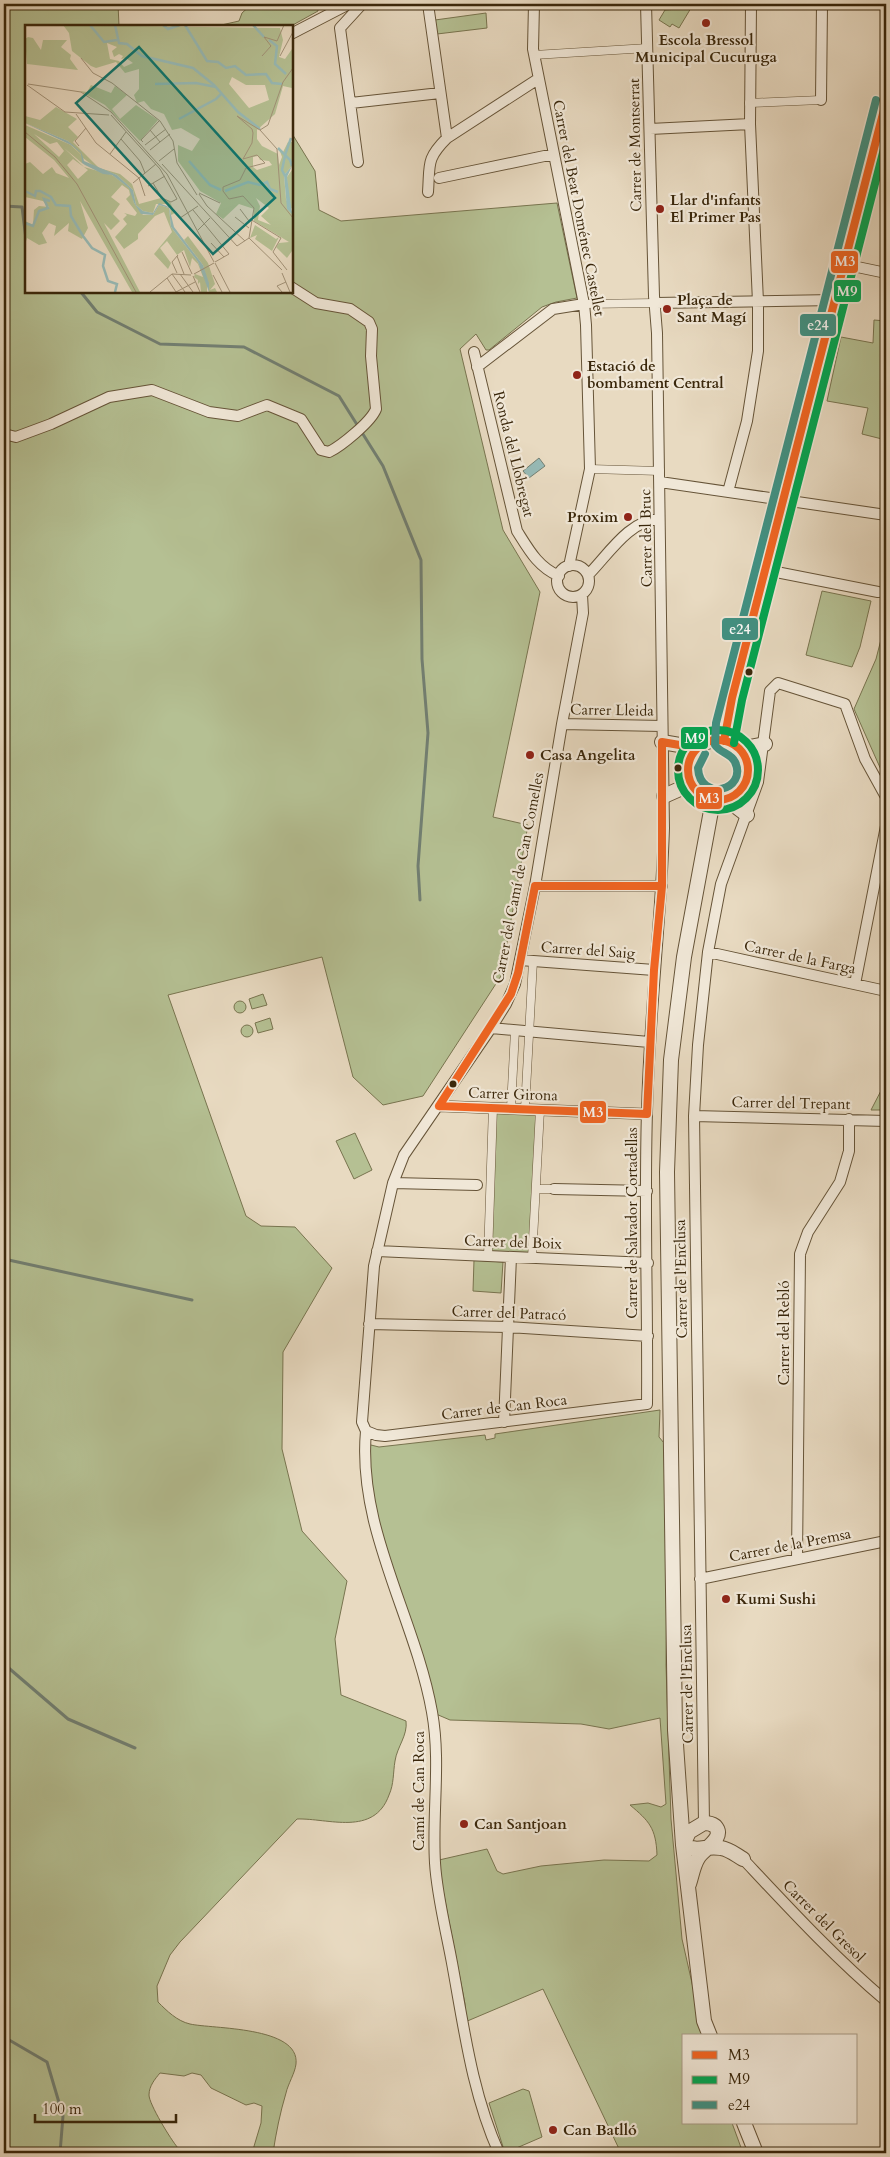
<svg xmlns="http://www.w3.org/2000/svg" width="890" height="2157" font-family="Cardo,serif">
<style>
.green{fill:#b5c093;stroke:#78744f}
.water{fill:#97bab6;stroke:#727f72}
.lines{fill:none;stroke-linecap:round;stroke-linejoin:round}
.stream{stroke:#727f72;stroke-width:3}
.pedestrian-casing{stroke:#665438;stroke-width:9}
.minor-casing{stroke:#665438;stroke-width:12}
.tertiary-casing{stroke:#665438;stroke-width:16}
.pedestrian{stroke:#f0e7d7;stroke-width:8}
.minor{stroke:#f0e7d7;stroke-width:10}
.tertiary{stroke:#f0e7d7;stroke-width:14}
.bus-1-casing{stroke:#f0e7d7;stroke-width:11}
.bus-2-casing{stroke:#f0e7d7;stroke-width:11}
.bus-3-casing{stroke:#f0e7d7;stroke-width:11}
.bus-1{stroke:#f26522;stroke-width:8}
.bus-2{stroke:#00a651;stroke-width:8}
.bus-3{stroke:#409183;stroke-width:8}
.poi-dot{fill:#8f2418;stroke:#f0e7d7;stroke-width:2}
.bus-dot{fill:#3a270b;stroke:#f0e7d7;stroke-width:2}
.labels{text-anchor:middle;stroke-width:4.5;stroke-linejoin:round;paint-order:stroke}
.poi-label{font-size:15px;font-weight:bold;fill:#3a270b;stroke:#f0e7d7;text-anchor:start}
.street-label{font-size:15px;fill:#3a270b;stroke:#f0e7d7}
.inset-river{fill:none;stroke:#97bab6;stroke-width:2.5}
.inset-road{fill:none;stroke:#a29278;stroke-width:1}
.view{fill:#0f766e;fill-opacity:0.15;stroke:#0f766e;stroke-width:2.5}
.inset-edge{fill:none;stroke:#3a270b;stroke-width:2.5}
.line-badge{stroke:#f0e7d7;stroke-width:2}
.badge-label{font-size:14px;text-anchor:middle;font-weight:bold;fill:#fff}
</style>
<rect width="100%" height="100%" fill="#e8dac1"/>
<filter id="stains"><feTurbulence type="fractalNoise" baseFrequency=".004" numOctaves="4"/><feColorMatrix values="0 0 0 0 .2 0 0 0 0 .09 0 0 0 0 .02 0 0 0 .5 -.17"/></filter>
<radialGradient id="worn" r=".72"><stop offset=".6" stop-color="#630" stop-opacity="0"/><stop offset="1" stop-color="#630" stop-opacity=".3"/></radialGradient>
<!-- green -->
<path class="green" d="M4,4H118L119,26H26V291H291V132L315,171L319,210L341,221L557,203L577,298L556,302L542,307L489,350H486L476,334L460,349L503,530L540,592L493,817L528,825L501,976L423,1096L383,1105L353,1077L322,957L168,995L246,1216L261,1226L295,1227L332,1268L283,1352L282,1449L302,1531L347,1581L335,1639L341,1695L406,1721C408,1735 397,1747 395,1761C393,1773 394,1784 389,1795C374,1837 328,1818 297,1819L180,1942L170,1955L157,1986L158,2002C167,2011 177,2021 190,2024C212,2029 300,2026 296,2064C295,2073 288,2084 286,2093C280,2113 276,2133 273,2153H252L261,2123L262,2106L254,2103L246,2105L211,2088L201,2075L192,2073L184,2076L160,2073C155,2079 149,2086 149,2095C149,2104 171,2140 178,2148L176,2153H4Z
M252,4H318V11L291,26H217L239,21L242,13Z
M691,8L679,28L672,24L670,27L659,20L665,10Z
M486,13L487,28L437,34L435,20Z
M874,320L886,321V440L862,434L868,408L827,401L841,337L873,343Z
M822,591L871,601L860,647L852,667L806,655Z
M886,620V781L854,709L876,659Z
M263,994L267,1005L252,1009L249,999Z
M234 1007a6 6 0 1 1 12 0a6 6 0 1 1-12 0Z
M270,1018L273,1029L258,1033L255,1023Z
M241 1031a6 6 0 1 1 12 0a6 6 0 1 1-12 0Z
M886,1081V1110H871Z
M493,1107L540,1110L532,1258L488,1256Z
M355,1133L372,1170L354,1179L336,1141Z
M474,1260L503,1262L501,1293L473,1291Z
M660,1410L659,1437L664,1443L667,1580L666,1665L671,1819L682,1939L704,2036H684V2123H732L743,2153H621L543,1989L465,2022V2004L441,1880L439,1860L487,1849L497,1871L503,1874L541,1866L604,1860L649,1861L657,1855C656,1828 649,1821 630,1805L648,1803L661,1807L666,1804L660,1718L609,1729L581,1724L450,1720L436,1714L375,1511L367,1450L371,1445L379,1447L485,1435L486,1440L495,1438V1434Z
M523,2089L529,2091L542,2137L505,2153L489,2103Z"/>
<!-- water -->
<path class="water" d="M539,458L545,466L529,478L523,471Z"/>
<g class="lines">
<!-- stream -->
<path class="stream" d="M4,206L22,207L26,239
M80,291L97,312L160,344L244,347L339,396L383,466L421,560L422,659L428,733L418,866L420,900
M4,1259L192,1300
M4,1664L68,1719L135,1748
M4,2037L47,2062L63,2116L60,2153"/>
<!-- pedestrian casing -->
<g class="pedestrian-casing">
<path id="pedestrian" d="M534,55L648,48
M749,103L821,100
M584,304L656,303
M590,469L660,471
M511,1108L515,1030
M525,1109L533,961
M536,1189H554
M488,1256L493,1107
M532,1258L540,1110"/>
</g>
<!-- minor casing -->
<g class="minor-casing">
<path id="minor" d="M428,4L447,138
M534,4L533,49L584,304L586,325L590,469L569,566
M291,34L349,4
M821,100L822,4
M351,103L440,93
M650,129L750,124
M358,162L340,28L362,4
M439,178L554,154
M428,192C430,164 426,159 447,138L538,79
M843,264L886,273
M656,303L834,300
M474,352L517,531C529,550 538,567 559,576
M477,367L553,309L584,304
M4,434L16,437L51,424L109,397L152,390L209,412L238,416L267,405L301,419L321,450L329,452C341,446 371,422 376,409L371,356L372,329L369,322L350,309L316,303L291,287
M660,482L886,515
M728,492L747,421L758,351V302L750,124L751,4
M557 581a16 16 0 1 1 32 0a16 16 0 1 1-32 0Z
M766,570L878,592
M588,575C608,555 629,520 659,519
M562,724L662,726
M535,886H662
M708,952L886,991
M520,960L654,970
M855,984L886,826
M491,1028L649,1042
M439,1106L647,1114
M694,1116L886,1121
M393,1183L477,1185
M554,1189L647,1191
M377,1251L648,1263
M369,1324L507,1327L648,1336
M504,1422L511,1257
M366,1431L376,1435L385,1436L647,1404C648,1307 644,1209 647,1112C649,1017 661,923 664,828L657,333L654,296L646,4
M366,1431L362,1422L374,1266L393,1183L404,1155L491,1028L506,1004L515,984L535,886L562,724L583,613L582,595
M366,1431C357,1529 415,1617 432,1712C441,1762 432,1812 435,1863C437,1896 446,1930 452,1963C464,2028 472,2093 499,2153
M797,1559L800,1254L808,1232L840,1182L849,1151V1119
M700,1579L886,1541
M704,1823L694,1116L698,1045L708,952L721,884L758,782L770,691L778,683L845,704L865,759L886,797
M743,1859C789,1908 834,1957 886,2001"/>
</g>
<!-- tertiary casing -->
<g class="tertiary-casing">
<path id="tertiary" d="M688 770a30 30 0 1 1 60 0a30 30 0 1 1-60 0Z
M724,741L732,698L886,102
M662,742L697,748
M739,749L765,744
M664,796L691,784
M726,799L747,815
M689,1884C692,1875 693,1866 698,1858C703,1849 726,1838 715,1826C711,1823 708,1823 704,1823L689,1832L683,1845C699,1853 705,1845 721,1848C729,1849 736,1855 743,1859
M710,2036L704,2021L683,1845L675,1730L667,1172L671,1060L684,957L713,800
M744,2123L756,2153"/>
</g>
<!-- pedestrian -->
<use href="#pedestrian" class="pedestrian"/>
<!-- minor -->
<use href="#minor" class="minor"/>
<!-- tertiary -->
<use href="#tertiary" class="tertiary"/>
<!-- bus-1 casing -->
<g class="bus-1-casing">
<path id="bus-1" d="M688 770a30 30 0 1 1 60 0a30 30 0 1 1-60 0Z
M724,741L732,698L886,102
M535,886H662
M439,1106L647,1114L654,970L662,886V742L697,748
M439,1106L511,994L518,973L535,886"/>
</g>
<!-- bus-2 casing -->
<g class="bus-2-casing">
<path id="bus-2" d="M678 770a40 40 0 1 1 80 0a40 40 0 1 1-80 0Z
M734,743L742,700L886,141"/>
</g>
<!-- bus-3 casing -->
<g class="bus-3-casing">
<path id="bus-3" d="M705,754L698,768C700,803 748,790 735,762C731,753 720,753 715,745L716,723L876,100"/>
</g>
<!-- bus-1 -->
<use href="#bus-1" class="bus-1"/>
<!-- bus-2 -->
<use href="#bus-2" class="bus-2"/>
<!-- bus-3 -->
<use href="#bus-3" class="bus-3"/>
</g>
<!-- markers -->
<g class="poi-dot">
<circle cx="706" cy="23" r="5"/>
<circle cx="660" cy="209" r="5"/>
<circle cx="667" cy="309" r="5"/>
<circle cx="577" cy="375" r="5"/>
<circle cx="628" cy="517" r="5"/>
<circle cx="530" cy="755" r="5"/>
<circle cx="726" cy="1599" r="5"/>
<circle cx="464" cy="1824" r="5"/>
<circle cx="553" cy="2130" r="5"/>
</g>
<g class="bus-dot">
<circle cx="749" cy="672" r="4.5"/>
<circle cx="678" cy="768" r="4.5"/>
<circle cx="453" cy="1084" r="4.5"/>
</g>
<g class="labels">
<!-- poi labels -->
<g class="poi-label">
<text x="706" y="45" text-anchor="middle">Escola Bressol<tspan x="706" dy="17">Municipal Cucuruga</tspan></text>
<text x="670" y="205">Llar d'infants<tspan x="670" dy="17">El Primer Pas</tspan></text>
<text x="677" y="305">Plaça de<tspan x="677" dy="17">Sant Magí</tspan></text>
<text x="587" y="371">Estació de<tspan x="587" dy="17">bombament Central</tspan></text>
<text x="618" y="522" text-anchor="end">Proxim</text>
<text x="540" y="760">Casa Angelita</text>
<text x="736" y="1604">Kumi Sushi</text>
<text x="474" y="1829">Can Santjoan</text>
<text x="563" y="2135">Can Batlló</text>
</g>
<!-- street labels -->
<g class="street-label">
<text transform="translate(635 145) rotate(-91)" y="5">Carrer de Montserrat</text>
<text transform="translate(579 208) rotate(79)" y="5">Carrer del Beat Doménec Castellet</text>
<text transform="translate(514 454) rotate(76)" y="5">Ronda del Llobregat</text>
<text transform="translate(646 538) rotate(-91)" y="5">Carrer del Bruc</text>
<text transform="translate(612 710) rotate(1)" y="5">Carrer Lleida</text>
<text transform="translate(518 878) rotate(-79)" y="5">Carrer del Camí de Can Comelles</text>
<text transform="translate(588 950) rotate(4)" y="5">Carrer del Saig</text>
<text transform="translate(800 957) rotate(12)" y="5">Carrer de la Farga</text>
<text transform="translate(513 1094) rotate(2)" y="5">Carrer Girona</text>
<text transform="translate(791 1103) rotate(1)" y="5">Carrer del Trepant</text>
<text transform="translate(632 1223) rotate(-90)" y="5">Carrer de Salvador Cortadellas</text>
<text transform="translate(513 1242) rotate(2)" y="5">Carrer del Boix</text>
<text transform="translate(681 1279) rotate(-91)" y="5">Carrer de l'Enclusa</text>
<text transform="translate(509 1313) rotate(2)" y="5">Carrer del Patracó</text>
<text transform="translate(784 1333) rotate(-90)" y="5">Carrer del Rebló</text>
<text transform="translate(504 1407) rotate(-7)" y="5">Carrer de Can Roca</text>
<text transform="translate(790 1545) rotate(-11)" y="5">Carrer de la Premsa</text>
<text transform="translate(687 1684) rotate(-91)" y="5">Carrer de l'Enclusa</text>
<text transform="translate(419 1791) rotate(-90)" y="5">Camí de Can Roca</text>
<text transform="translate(824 1921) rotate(45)" y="5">Carrer del Gresol</text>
</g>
</g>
<!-- overview -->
<g transform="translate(25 25)">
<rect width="268" height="268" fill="#e8dac1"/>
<path d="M38,0L255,3L258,15L254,32L260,34L267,24V63L258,61L250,89L232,105V114L237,121L253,129L254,140L257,132L254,123L258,127L263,117H267V141L259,150L261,174L268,189L267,226L262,233L251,222L254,218L264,217L229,196V184L214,179L198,194L191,189L196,178L175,166L153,136V120L167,126L175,114L156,103L147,105L139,89L126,84L119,76L112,78L109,70L114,64V44L100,48L91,37L71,43L66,41L47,26L44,8ZM82,18L92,22L87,26L89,32L94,29L98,31L96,34L101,33L108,38L99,42L94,36L85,34ZM207,52L221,60H240L244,75L224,83L204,59ZM233,131L235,135L244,136L247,140L232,145L228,142V132ZM231,173L244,183L236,191L246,200L233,195L235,181ZM3,12L8,13L16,25L18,15H42L36,22L46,30L45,34L53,45L2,39L0,14ZM66,60L86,68L90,61L102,70L87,84L95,94L111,80L133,95L115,116L80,80L55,66L62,67ZM31,82L52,94L43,102L53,112L48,117L74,143L95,149L107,159L114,179L136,173L145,177L150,188L146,190L145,182L142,179H131L128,188L118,186L111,180L108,165L92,150L70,142L58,133L57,138L39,123L59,142L87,150L106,164L109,178L118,190H128L134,180L144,183L146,202L173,237L182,258V267H176L175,257L173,259V255L169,252L170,249L178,252L173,239L167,233L165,242L159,225L152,230L142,216L135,223L146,238L143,244L129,229L147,207L139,187L130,191L113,209V214L99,224L90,212L102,199L98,194L102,190L99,188L110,191L112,188L101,174L105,170L104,165L97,160L86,172L95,179L88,189L95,196L86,205L79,198L115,267H107L55,176L63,203L57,214L43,206L44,198L29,211L31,201L24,198L17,208L22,218L14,220L2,213L0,220V196L8,200L9,185L14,181L24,182L18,176L0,172V139L5,137L18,149L27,142L31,148L44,153L29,135L0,112V100L46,120L58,132L43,116L0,98V91L15,95ZM9,109L25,119L32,117L39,126L34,132ZM48,134L63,145L53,154L42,140ZM267,145V184L263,178L262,152ZM230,200L251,214L254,212L247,226L230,214L232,210L225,213ZM163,211L183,238L190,259L185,265L190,263L192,267H184L178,240L159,215Z" fill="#b5c093" fill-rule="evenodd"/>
<path d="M0,98L43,116L56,127L58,132L59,136L92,150L108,165L111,180L118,186L128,188L134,178L144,182L149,202L178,240L184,258V267L173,237L146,202L144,183L134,180L128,190L116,189L109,178L104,163L87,150L78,149L60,140L57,138L56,128L46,120ZM267,141L262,152L267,189L262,184L259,150Z" fill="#97bab6"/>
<path class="inset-river" d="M65,0L79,17L92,15M90,0L94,18L102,19L117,31L168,43L189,60L213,87L235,104M138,0L143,4L155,0M160,0L182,36L193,37L201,43L210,41L221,50L241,49L247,58L257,59M228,0L239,12M244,15L252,21L250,39L261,49M130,59L171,58L191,62M154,94L191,74L196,69M253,123L265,135L267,141M260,130L266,113M260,131L257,145L260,151M164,136L185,160L196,165M0,166L10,171L11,166H15L26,172L31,180L45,181L46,191L58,211L67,223L80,230L78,241L83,256L92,259L90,267M200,166L223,157L235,160L242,157L245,164L253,167M0,198L8,201L14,186L23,183L19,174L25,176"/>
<path class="inset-road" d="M237,31L246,21L239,12L252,16L259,0M255,31L268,7M56,33L68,48L87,58L135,96L148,116L152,138L172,170M268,43L258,57L243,100L235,105L252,124L256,178L268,193M3,59L56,67L86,87L142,149L189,237M2,60L40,87L84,90M51,89L71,118L114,153L120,171M86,90L135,144L152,174L146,177L137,173L128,158M125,105L135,117M0,107L30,132L52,159L111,267M96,114L115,136L120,148M118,117L116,115L134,96M120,120L141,104M54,121L50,116L61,103M125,125L145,109M85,129L101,107M134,136L149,124M137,139L212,221L224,213M108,158L131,139M123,161L140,151M174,168L195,178M174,169L182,181L220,216M215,184L224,196M168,185L204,229L190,237M210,192L224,203M155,193L173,181M225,194L256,213L248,227L262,245M173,205L185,193M224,213L229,183L218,171L204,174L198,166V162L215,155L221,143L240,138L232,130L218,134L227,118L228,108L227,104L212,91L235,105M224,213L257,245M186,218L199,232M157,227L167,249M152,231L159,249M190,238L205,267M152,248L147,237L153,230M257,248L265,267M147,249L160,267M147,249L166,250M155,249L168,267M169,249L189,238M188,250L197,267M168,251L175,267M142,253L151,267M125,267L147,249M151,267L170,257M257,267L252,261L261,257"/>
<path class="view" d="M114,22L250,173L188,229L51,78Z"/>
<rect width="268" height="268" class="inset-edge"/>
</g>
<g class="line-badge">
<rect x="830" y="250" width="29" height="24" rx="5" fill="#f26522"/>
<rect x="833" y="279" width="29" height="24" rx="5" fill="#00a651"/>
<rect x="799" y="313" width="38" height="24" rx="5" fill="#409183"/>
<rect x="721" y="617" width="38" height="24" rx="5" fill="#409183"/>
<rect x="680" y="726" width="29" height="24" rx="5" fill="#00a651"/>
<rect x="695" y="786" width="28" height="24" rx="5" fill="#f26522"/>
<rect x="579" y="1100" width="28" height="24" rx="5" fill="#f26522"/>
</g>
<g class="badge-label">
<text x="845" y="266">M3</text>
<text x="847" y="296">M9</text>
<text x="818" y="330">e24</text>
<text x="740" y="634">e24</text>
<text x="695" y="743">M9</text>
<text x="709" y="803">M3</text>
<text x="593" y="1117">M3</text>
</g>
<!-- margin -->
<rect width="890" height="2157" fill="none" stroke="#e8dac1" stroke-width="20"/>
<rect x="5" y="5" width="880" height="2147" fill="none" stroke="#3a270b" stroke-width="2.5"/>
<rect x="10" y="10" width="870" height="2137" fill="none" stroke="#3a270b"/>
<!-- legend -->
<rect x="682" y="2034" width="175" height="90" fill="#f0e7d7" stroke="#a79a85"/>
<rect x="692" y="2051" width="25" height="8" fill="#f26522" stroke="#a79a85"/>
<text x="728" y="2060" font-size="15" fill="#3a270b">M3</text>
<rect x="692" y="2076" width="25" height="8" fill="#00a651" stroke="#a79a85"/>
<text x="728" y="2084" font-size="15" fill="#3a270b">M9</text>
<rect x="692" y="2101" width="25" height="8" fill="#409183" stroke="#a79a85"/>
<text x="728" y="2110" font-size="15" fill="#3a270b">e24</text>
<!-- scale -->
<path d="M35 2114v8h141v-8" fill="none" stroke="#3a270b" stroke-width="2.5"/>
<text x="42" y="2114" font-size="15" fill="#3a270b" stroke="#f0e7d7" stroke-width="4" paint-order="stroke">100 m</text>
<rect width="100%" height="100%" filter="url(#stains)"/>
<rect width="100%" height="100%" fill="url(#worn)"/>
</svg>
